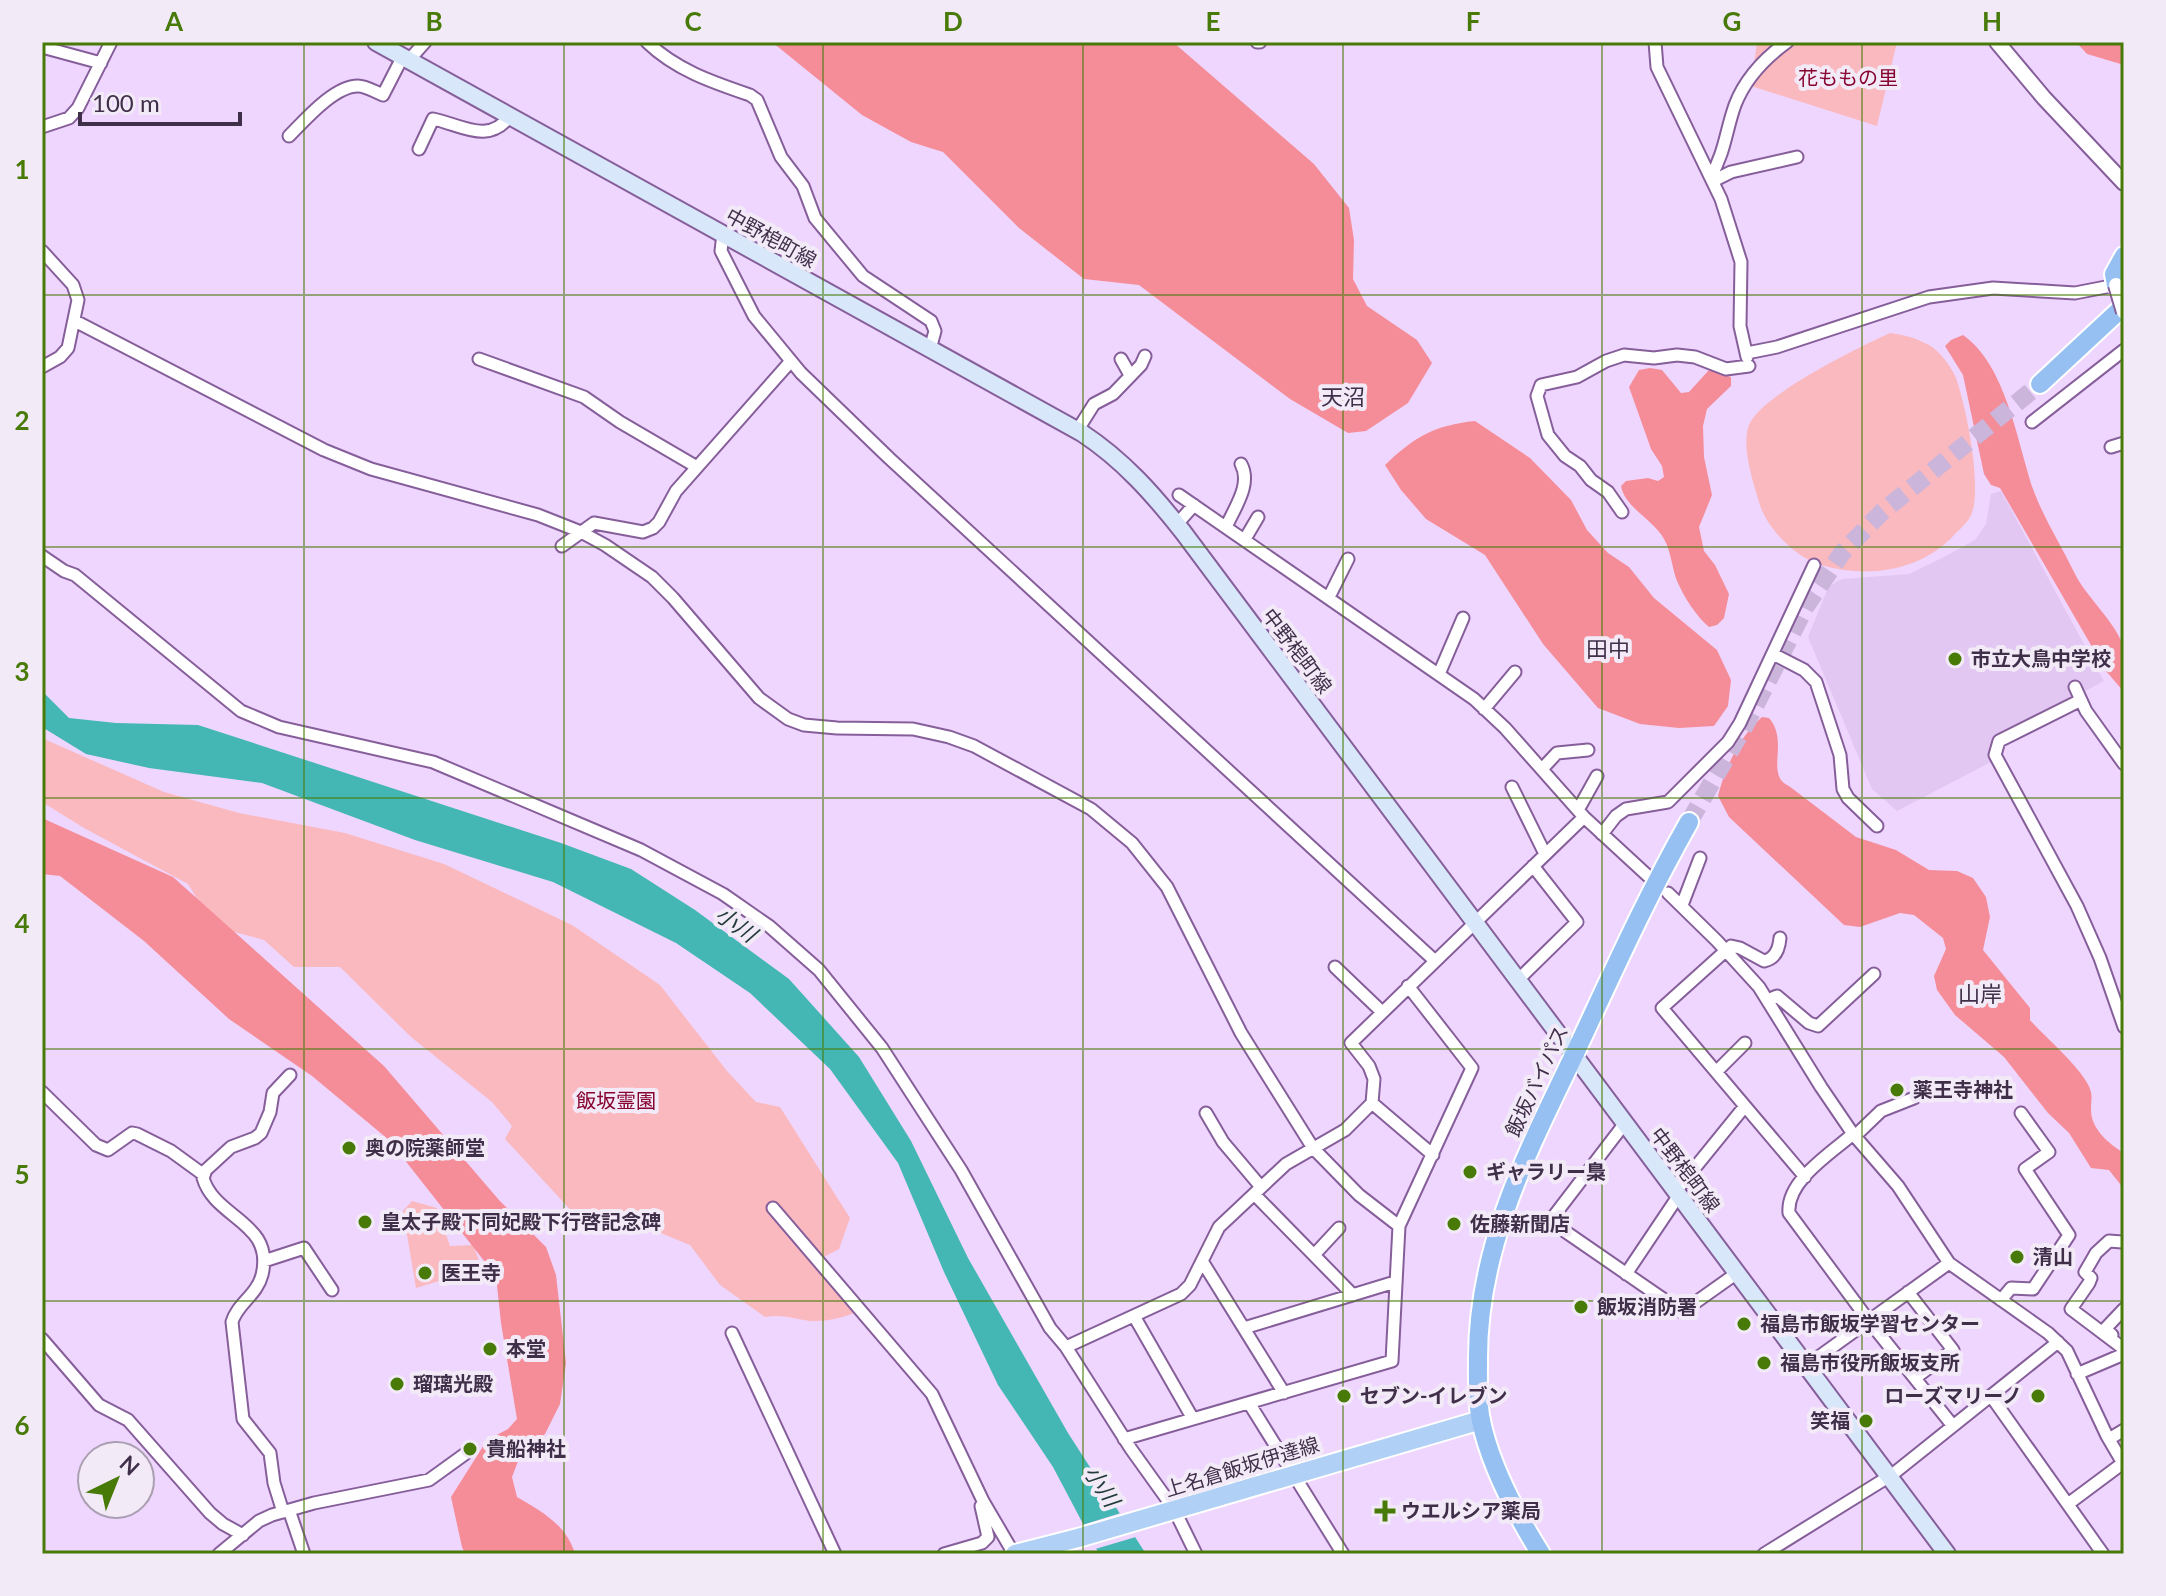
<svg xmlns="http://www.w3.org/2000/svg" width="2166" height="1596" font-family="Lato,'Noto Sans JP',sans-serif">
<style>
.built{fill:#e2c7f2}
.green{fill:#fab9bf}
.forest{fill:#f58d99}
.water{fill:#44b7b4}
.pier{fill:#efd6fe}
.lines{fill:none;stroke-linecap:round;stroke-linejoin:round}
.trunk-tunnel{stroke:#ccb5da;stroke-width:18;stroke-dasharray:18 9;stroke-linecap:butt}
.minor-casing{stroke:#855e9a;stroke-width:15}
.tertiary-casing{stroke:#855e9a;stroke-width:18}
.secondary-casing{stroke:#855e9a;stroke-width:20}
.primary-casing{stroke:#fff;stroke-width:22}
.trunk-casing{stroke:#fff;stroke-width:22}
.minor{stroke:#fff;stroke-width:11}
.tertiary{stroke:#fff;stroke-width:14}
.secondary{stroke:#d8e8fa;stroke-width:16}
.primary{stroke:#b0d0f5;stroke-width:18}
.trunk{stroke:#96c0f2;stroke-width:18}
.tertiary-bridge-casing{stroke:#855e9a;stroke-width:18;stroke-linecap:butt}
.tertiary-bridge{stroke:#fff;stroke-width:14}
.grid{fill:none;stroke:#477a07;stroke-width:2;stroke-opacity:0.55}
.poi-dot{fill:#477a07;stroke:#f3eaf8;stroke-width:3}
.labels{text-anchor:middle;stroke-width:8;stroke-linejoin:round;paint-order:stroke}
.park-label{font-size:20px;fill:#87032f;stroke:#f3eaf8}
.street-label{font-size:20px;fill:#402f49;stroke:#f3eaf8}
.poi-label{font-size:20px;font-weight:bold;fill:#402f49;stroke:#f3eaf8;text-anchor:start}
.neighbourhood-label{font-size:22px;fill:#402f49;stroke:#f3eaf8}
.water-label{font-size:22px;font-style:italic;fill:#223b3a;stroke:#f3eaf8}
.neatline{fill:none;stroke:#477a07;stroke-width:3}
.grid-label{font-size:26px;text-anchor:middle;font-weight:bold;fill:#477a07}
</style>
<rect width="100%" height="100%" fill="#efd6fe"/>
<!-- built -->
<path class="built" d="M2001,491L2104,681L1996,738L1991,762L1897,811L1872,789L1808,637L1828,588L1836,582L1843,579L1909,574L1942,558L1975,540L1986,524L1991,494Z"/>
<!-- green -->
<path class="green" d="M1757,42H1897L1877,126L1751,86Z
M1890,333C1906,335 1928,341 1939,353C1945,359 1953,370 1956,378C1966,406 1983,489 1971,515C1968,522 1960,529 1955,534C1922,571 1867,579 1821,565C1795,557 1766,528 1759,502C1753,482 1741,446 1749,425C1761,395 1859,347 1890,333Z
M42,738L164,792L239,813L345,833L444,864L572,925L660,985L727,1071L756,1102L780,1107L850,1218L839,1249L822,1258L866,1308C851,1315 833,1321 816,1321C798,1321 784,1313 765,1317L720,1285L690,1245L631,1221L590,1231L505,1139L512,1126L492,1102L411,1037L340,967H294L264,940L219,928L205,912L188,884L84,828L42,802Z
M412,1201L437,1208L450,1246L473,1245L482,1268L416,1288L403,1211Z"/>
<!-- forest -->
<path class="forest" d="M772,42H1173L1314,164L1349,208L1354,240L1353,279L1367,306L1417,340L1432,363L1408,403L1366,431L1348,433L1290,399L1139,285L1084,279L1019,228L943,152L911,142L862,115Z
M2076,42H2124V65L2087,54Z
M1963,335C2006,365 2017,441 2033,489C2043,517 2061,545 2074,572C2085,596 2118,624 2124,649C2127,661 2124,679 2124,692L2106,671L2000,488L1991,485L1984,474L1963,375L1945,346L1951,340Z
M1650,368L1662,370L1681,393L1689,392L1709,370L1731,377V386L1707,409L1703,426L1704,457L1712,495L1699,527L1704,551L1715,565L1729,594L1724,618L1717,625L1709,627C1696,616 1684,597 1677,581C1672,568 1671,551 1664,539C1653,519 1625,508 1621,486L1626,481L1648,478L1658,481L1664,477L1662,466L1651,449L1629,387L1639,370Z
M1475,421L1530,458L1571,500L1587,530L1608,553L1629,567L1654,598L1717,650L1731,680L1728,706L1714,726L1679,728L1640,724L1598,708L1543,644L1485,555L1426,519L1401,490L1385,465C1414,437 1435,425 1475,421Z
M1762,717L1769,718C1790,742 1764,775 1789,786L1856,837L1896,850L1929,870L1957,871L1973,878L1986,897L1990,917L1983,950L2030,1008V1020C2047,1039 2073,1060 2086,1081C2094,1094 2091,1097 2091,1110C2091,1129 2109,1144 2124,1153V1189L2109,1170L2091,1168L2069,1133L2048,1113L2004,1057L1955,1015L1937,990L1934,976L1946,949L1943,938L1914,915L1900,913L1860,927L1844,925L1729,817L1718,796C1725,768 1739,737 1762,717Z
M42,818L173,877L384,1066L499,1200L546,1247L556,1275L566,1363L560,1404L545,1434L520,1456L512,1477L517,1497C541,1511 567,1525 575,1554H465L462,1547L451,1497L487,1440L508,1429L517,1419L501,1323L496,1276L389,1140L312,1076L229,1019L144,941L60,876L42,874Z"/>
<!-- water -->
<path class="water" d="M42,691L69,718L116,723L198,725L561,843L631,869L695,910L789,979L859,1057L911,1141L968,1258L1068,1433L1146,1554H1099L1053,1467L998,1385L944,1272L898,1163L830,1069L750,993L676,943L553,882L415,840L262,783L149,768L86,754L42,727Z"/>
<!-- pier -->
<path class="pier" d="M1124,1512L1139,1536L1092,1550L1079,1526Z"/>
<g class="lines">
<!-- trunk-tunnel -->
<path class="trunk-tunnel" d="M1689,822L1748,720L1806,606L1842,553L1883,511L2040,384"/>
<!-- minor casing -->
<g class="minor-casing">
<path id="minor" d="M647,42C676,70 712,82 750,95L757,100L781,157L803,186L815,218L863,276L931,321L935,331L930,349
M1257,42H1260
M1655,42L1657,67L1721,199L1741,262L1740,326L1747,357
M42,47L101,63
M409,60L425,42
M42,127L69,118L78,108L111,42
M289,136C305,120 334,86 358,86C366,86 375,92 383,95L403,56
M419,149L433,119C462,125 488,145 510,116
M1711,176C1725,152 1726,130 1735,105C1745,79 1765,58 1787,42
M1713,181L1731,172L1797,157
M723,234L721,251L754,316L801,373L889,458L1434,960
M42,251L73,285L78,300L68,348L60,357L42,367
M75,321L324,450L371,469L538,515L581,532L605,545L652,577L673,598L759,698L788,719L804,725L837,728L913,729L949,737L974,746L1091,809L1132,843L1167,887L1241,1033L1313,1148L1359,1195L1399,1226
M1747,353L1777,347L1929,297L1993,288L2075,293L2116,285
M479,359L584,397L620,422L697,467
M1121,359L1130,375
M2032,422L2124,350
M1077,431L1094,404L1113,394L1141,365L1145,356
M2111,447L2124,443
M1179,495L1474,699L1505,728L1584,817L1648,876
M1622,512L1608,492L1591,480L1580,466L1565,456L1548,435L1537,396L1541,385L1577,377L1606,361L1624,355L1654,358L1677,355L1695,357L1726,369L1749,366
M1177,524L1194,505
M1226,527C1235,507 1252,484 1241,464
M1245,539L1258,517
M562,546L594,523L643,532L653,528L659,522L676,491L791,361
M42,556L64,571L75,575L241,711L279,727L433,762L641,850L723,894L769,926L819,970L882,1048L961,1170L1050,1328L1066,1347L1131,1449L1174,1509L1196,1554
M1329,597L1348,559
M1773,654L1804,670L1816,682L1840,755L1843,789L1848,798L1877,826
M1439,674L1463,618
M2075,687L2086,711L2124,764
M2081,700L1999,741L1995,755L2077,906L2100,958L2124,1027
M1484,709L1515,672
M1542,769L1557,753L1588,750
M1512,787L1545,854
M1578,810L1597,776
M1602,834L1616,816L1626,809L1668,802L1728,742L1740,723L1814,565
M1668,893L1717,941L1759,987L1821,1087L1853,1134L1898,1186L1949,1263L2048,1333L2067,1351L2107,1436L2124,1465
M1682,905L1700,858
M1780,938C1779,949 1775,959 1764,961L1740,948L1731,946L1662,1008L1805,1177
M1335,967L1382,1012
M1518,980L1577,922L1533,866
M1767,1000L1777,996L1809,1023L1818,1026L1874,974
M1716,1072L1745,1043
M42,1092L96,1145L108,1150L132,1133L137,1134L171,1151L204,1175
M1372,1103L1433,1155
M1206,1113L1223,1142L1261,1187
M1625,1123L1550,1221L1682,1312L1737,1273
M1853,1134C1831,1153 1786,1181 1789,1213L1869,1321L1953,1426
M1855,1136L1881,1111L1914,1098L1929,1085
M1676,1191L1745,1106
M1254,1194L1353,1295
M773,1208L932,1394L983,1501L1014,1554
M2122,1242L2109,1241L2096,1253L2085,1272L2091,1278L2089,1283L2071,1309L2124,1349
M1314,1255L1339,1228
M264,1261L304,1248L332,1290
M1202,1261L1284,1393
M1626,1274L1679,1195
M1908,1292L1953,1350L1915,1378
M2001,1300L2011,1288L2033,1289L2069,1235L2025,1169L2049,1152L2021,1113
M1134,1316L1193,1419
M1244,1328L1395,1282
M732,1333L835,1554
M2112,1335L2105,1329L2124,1309
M42,1339L99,1405L128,1420L210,1513L223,1524L243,1535
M1066,1347L1181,1294L1190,1285L1219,1227L1286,1164L1345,1130L1372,1103L1374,1079L1369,1066L1351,1043L1584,817
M1806,1366L1949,1263
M2077,1374L2124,1354
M1991,1396L2103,1554
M1249,1403L1343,1554
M1124,1439L1392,1361L1399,1226L1472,1068L1408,986
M2109,1439L2124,1430
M2068,1504L2123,1463
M289,1510L304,1554
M283,1512L274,1483L270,1453L243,1419L232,1322C237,1304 257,1295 262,1275C275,1222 215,1219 203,1178L206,1170L231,1147L255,1138L261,1133L270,1112L273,1093L290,1075
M219,1554L259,1521L272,1515L314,1503L429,1480L465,1454
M944,1554L982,1543L988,1537L981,1506
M1764,1554L1893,1474L2058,1342"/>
</g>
<!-- tertiary casing -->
<g class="tertiary-casing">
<path id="tertiary" d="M1997,42L2044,98L2124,183"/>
</g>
<!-- secondary casing -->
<g class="secondary-casing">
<path id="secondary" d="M376,42L1082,433C1123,460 1153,494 1183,532L1947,1554"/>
</g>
<!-- primary casing -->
<g class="primary-casing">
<path id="primary" d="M1015,1554L1078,1538L1481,1420"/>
</g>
<!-- trunk casing -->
<g class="trunk-casing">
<path id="trunk" d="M2116,285L2114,274L2124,256
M2040,384L2124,306
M1541,1554C1516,1514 1491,1468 1481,1421C1477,1402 1478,1380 1478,1361C1477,1247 1528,1151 1576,1051C1612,974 1647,896 1689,822"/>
</g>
<!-- minor -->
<use href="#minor" class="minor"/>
<!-- tertiary -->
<use href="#tertiary" class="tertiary"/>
<!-- secondary -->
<use href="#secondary" class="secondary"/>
<!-- primary -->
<use href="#primary" class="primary"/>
<!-- trunk -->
<use href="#trunk" class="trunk"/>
<!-- tertiary-bridge casing -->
<g class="tertiary-bridge-casing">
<path id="tertiary-bridge" d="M2116,285L2124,312"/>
</g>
<!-- tertiary-bridge -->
<use href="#tertiary-bridge" class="tertiary-bridge"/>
</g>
<!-- grid -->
<path class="grid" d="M304,42V1554M564,42V1554M823,42V1554M1083,42V1554M1343,42V1554M1602,42V1554M1862,42V1554M42,295H2124M42,547H2124M42,798H2124M42,1049H2124M42,1301H2124"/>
<!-- markers -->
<g class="poi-dot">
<circle cx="1955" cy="659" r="8"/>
<circle cx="1897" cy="1090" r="8"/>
<circle cx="349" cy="1148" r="8"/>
<circle cx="1470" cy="1172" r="8"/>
<circle cx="365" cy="1222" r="8"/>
<circle cx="1454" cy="1224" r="8"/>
<circle cx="2017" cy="1257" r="8"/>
<circle cx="425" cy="1273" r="8"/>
<circle cx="1581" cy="1307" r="8"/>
<circle cx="1744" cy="1324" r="8"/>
<circle cx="490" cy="1349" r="8"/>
<circle cx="1764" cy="1363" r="8"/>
<circle cx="397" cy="1384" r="8"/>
<circle cx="1344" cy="1396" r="8"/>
<circle cx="2038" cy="1396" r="8"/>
<circle cx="1866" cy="1421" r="8"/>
<circle cx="470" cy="1449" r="8"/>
<path d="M1381 1499h8v8h8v8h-8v8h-8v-8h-8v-8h8z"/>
</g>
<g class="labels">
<!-- park labels -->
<g class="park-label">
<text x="1848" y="85">花ももの里</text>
<text x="616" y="1108">飯坂霊園</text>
</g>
<!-- street labels -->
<g class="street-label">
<text transform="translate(771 238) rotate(29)" y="7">中野梍町線</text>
<text transform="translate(1297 651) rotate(53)" y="7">中野梍町線</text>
<text transform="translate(1537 1081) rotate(-65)" y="7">飯坂バイパス</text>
<text transform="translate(1685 1170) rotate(53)" y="7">中野梍町線</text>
<text transform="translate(1242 1467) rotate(-17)" y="7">上名倉飯坂伊達線</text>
</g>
<!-- poi labels -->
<g class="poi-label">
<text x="1971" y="666">市立大鳥中学校</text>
<text x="1913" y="1097">薬王寺神社</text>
<text x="365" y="1155">奥の院薬師堂</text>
<text x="1486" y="1179">ギャラリー梟</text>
<text x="381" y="1229">皇太子殿下同妃殿下行啓記念碑</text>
<text x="1470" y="1231">佐藤新聞店</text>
<text x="2033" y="1264">清山</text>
<text x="441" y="1280">医王寺</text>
<text x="1597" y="1314">飯坂消防署</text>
<text x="1760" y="1331">福島市飯坂学習センター</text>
<text x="506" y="1356">本堂</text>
<text x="1780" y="1370">福島市役所飯坂支所</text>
<text x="413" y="1391">瑠璃光殿</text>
<text x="1360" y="1403">セブン-イレブン</text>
<text x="2022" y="1403" text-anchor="end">ローズマリーノ</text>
<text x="1850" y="1428" text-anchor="end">笑福</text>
<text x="486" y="1456">貴船神社</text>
<text x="1401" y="1518">ウエルシア薬局</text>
</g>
<!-- neighbourhood labels -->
<g class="neighbourhood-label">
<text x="1343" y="405">天沼</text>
<text x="1608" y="657">田中</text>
<text x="1980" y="1002">山岸</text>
</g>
<!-- water labels -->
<g class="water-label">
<text transform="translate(736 924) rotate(35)" y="8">小川</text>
<text transform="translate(1102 1486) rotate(57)" y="8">小川</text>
</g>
</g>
<!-- border -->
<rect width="2166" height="1596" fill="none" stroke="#f3eaf8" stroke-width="88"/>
<!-- north arrow -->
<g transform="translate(116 1480) rotate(43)"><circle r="38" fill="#f3eaf8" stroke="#ab9fb2" stroke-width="2"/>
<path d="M0-6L14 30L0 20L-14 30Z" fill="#477a07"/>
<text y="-12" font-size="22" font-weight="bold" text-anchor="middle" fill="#402f49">N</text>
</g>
<!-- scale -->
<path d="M80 112v12h160v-12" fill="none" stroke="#402f49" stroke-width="4"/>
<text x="92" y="112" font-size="24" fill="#402f49" stroke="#f3eaf8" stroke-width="6" paint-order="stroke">100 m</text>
<rect x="44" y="44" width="2078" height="1508" class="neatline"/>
<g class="grid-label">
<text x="174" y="31">A</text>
<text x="434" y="31">B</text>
<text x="693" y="31">C</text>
<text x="953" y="31">D</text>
<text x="1213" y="31">E</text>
<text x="1473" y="31">F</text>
<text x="1732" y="31">G</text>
<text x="1992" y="31">H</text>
<text x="22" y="179">1</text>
<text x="22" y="430">2</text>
<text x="22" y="681">3</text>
<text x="22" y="933">4</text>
<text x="22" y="1184">5</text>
<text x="22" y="1435">6</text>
</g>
</svg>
